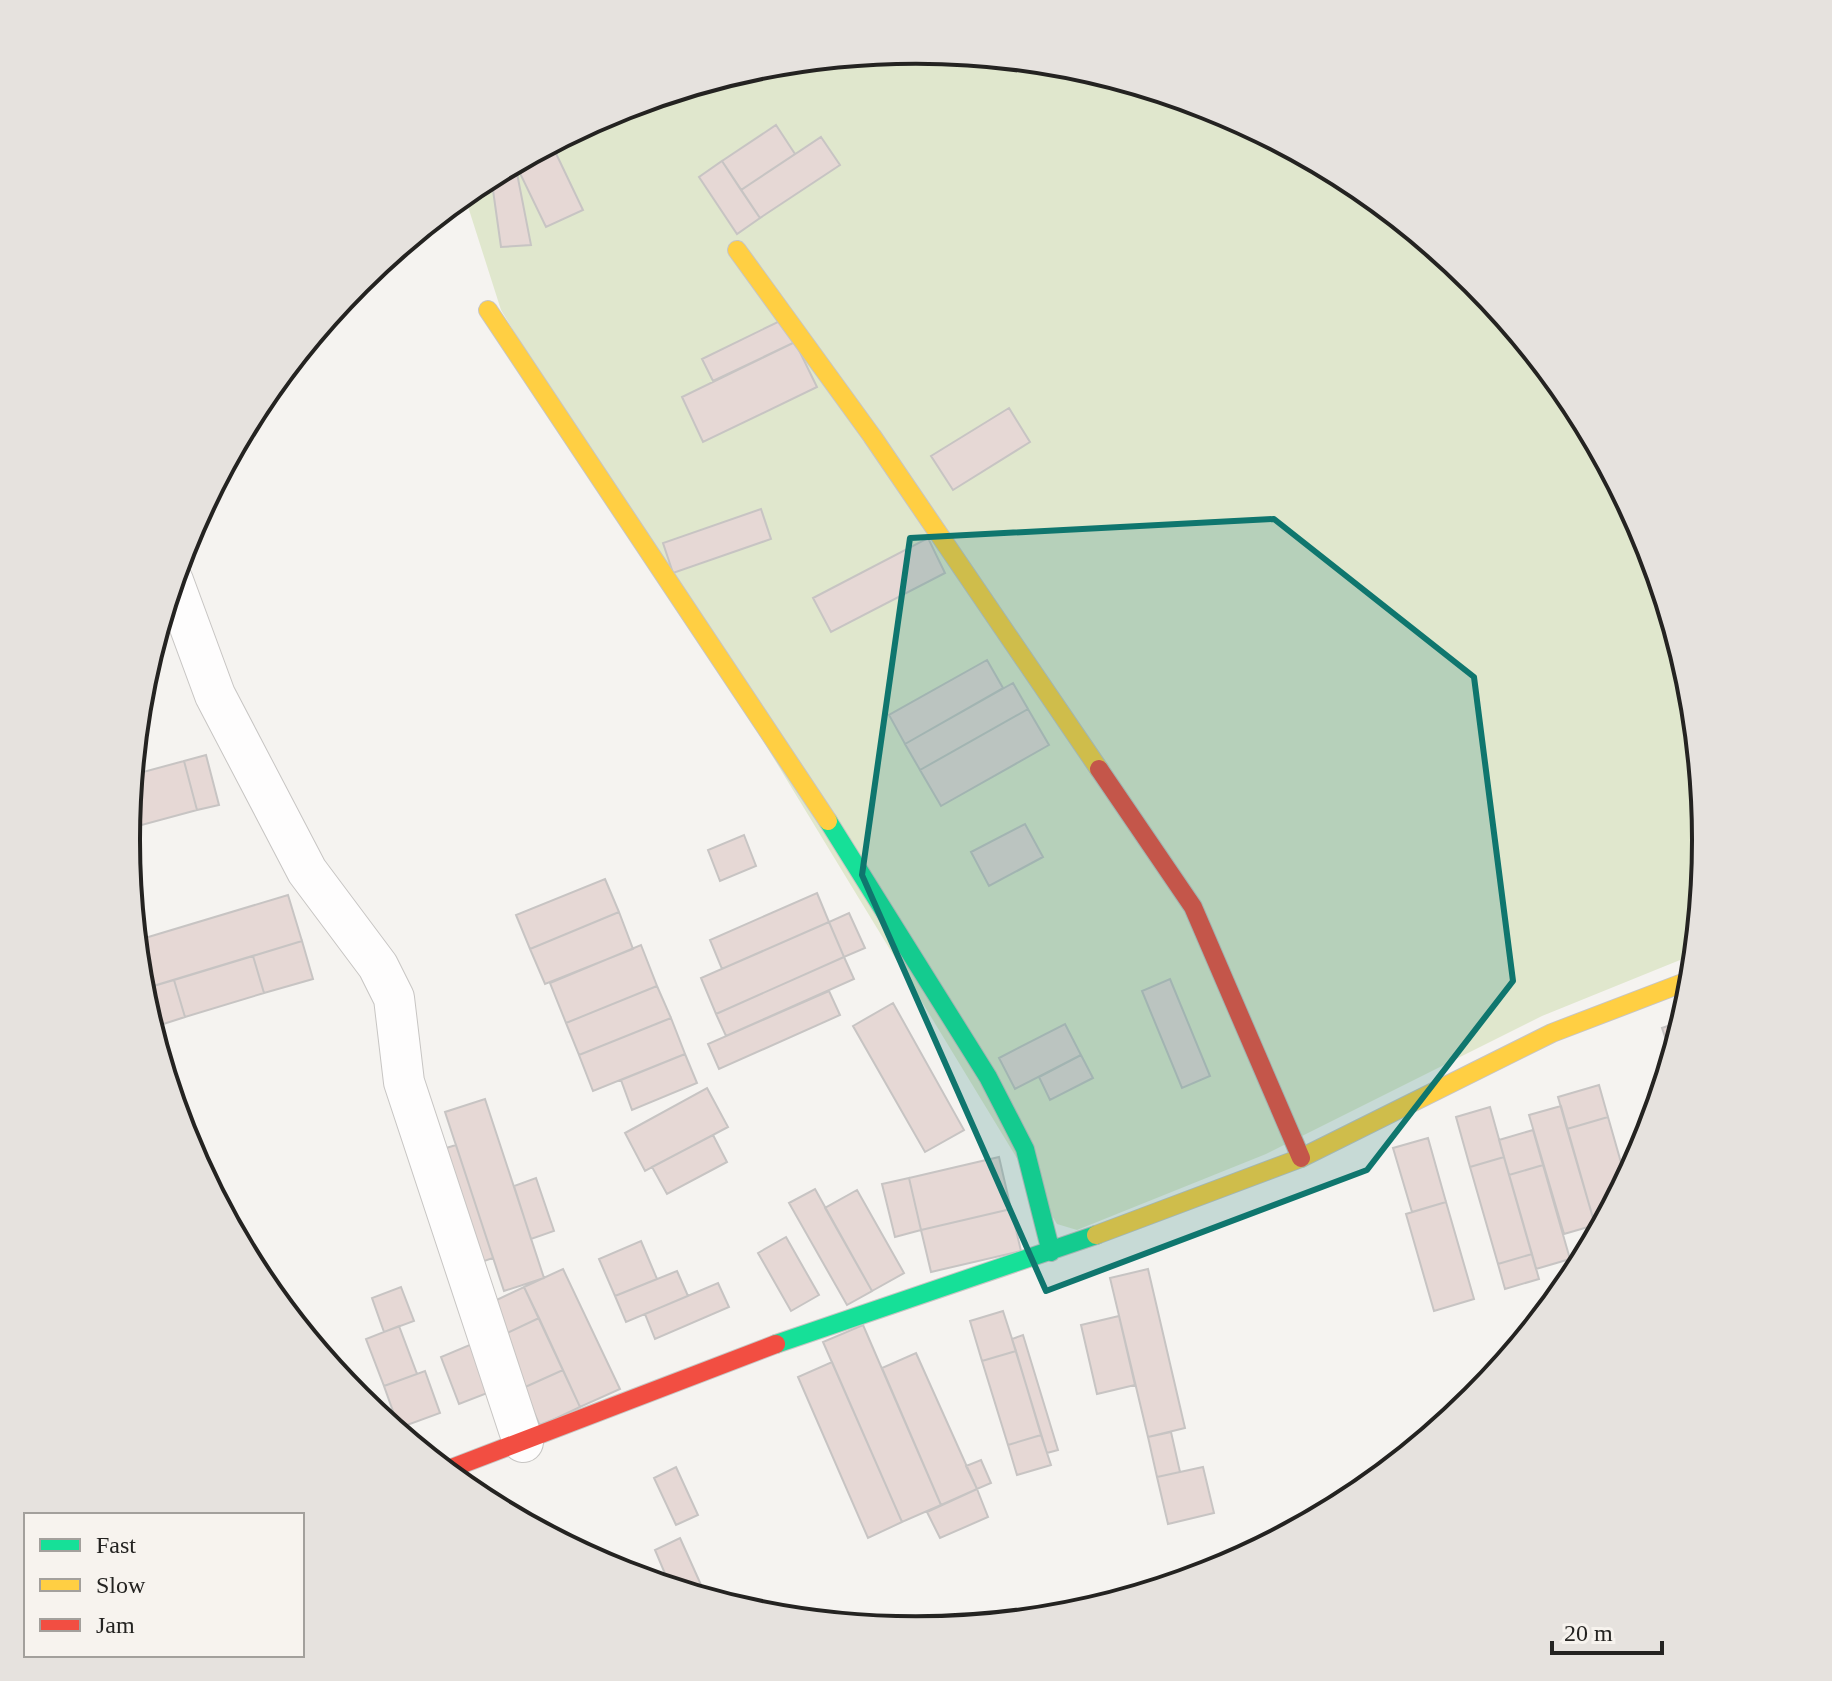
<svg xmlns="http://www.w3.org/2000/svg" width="1832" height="1681" font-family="Georgia,serif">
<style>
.green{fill:#e0e7cd}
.building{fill:#e6d8d5;stroke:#c7c4c3;stroke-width:2}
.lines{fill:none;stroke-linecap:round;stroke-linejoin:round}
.street-casing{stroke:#c7c5c3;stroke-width:42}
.fast-casing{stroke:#c7c5c3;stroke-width:20}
.slow-casing{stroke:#c7c5c3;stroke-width:20}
.jam-casing{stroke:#c7c5c3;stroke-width:20}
.street{stroke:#fefdfd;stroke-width:40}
.fast{stroke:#16e098;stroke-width:18}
.slow{stroke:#ffcf43;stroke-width:18}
.jam{stroke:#f24e42;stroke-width:18}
.marked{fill:#0f766e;fill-opacity:0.2;stroke:#0f766e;stroke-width:6;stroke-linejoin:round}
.rim{fill:none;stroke:#242321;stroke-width:4}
</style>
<rect width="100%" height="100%" fill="#f5f3f0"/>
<!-- green -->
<path class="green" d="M916,50L1071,65L1219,110L1356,183L1475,282L1574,402L1646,538L1691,687L1706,841L1694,963L1685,958L1542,1016L1266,1154L1077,1230L1057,1224L501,310L464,194L477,183L614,110L762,65Z"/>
<!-- building -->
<path class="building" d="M776,125L795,154L741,190L722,161Z
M821,137L840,165L760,218L741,190Z
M551,143L583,210L546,227L515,163Z
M722,161L760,218L737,234L699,177Z
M515,163L531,245L501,247L491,176Z
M784,319L795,342L713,381L702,359Z
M795,342L817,387L703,442L682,397Z
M1009,408L1030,442L953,490L931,456Z
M761,509L771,539L673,573L663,543Z
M928,538L945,573L831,632L813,598Z
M987,660L1003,688L905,744L889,715Z
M1013,683L1028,709L920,770L905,744Z
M1028,709L1049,745L941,806L920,770Z
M206,755L219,805L197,810L184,761Z
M184,761L197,810L127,829L132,775Z
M1025,824L1043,857L989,886L971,852Z
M744,835L756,866L720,881L708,850Z
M605,879L619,912L530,949L516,915Z
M817,893L829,922L722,969L710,940Z
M288,895L302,941L140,990L135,941Z
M619,912L633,949L545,984L530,949Z
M849,913L865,948L844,957L829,922Z
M829,922L844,957L716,1014L701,978Z
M302,941L313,979L264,993L253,956Z
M641,945L657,986L566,1023L550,983Z
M253,956L264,993L185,1017L174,980Z
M844,957L854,979L726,1036L716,1014Z
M1170,979L1210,1076L1182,1088L1142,991Z
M174,980L185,1017L151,1028L140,990Z
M657,986L671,1018L579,1055L566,1023Z
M829,991L840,1015L719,1069L708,1044Z
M893,1003L964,1130L925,1152L853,1026Z
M671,1018L685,1054L593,1091L579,1055Z
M1683,1021L1672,1058L1662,1028Z
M1065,1024L1081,1055L1015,1089L999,1058Z
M685,1054L697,1083L632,1110L621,1080Z
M1081,1055L1093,1078L1050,1100L1039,1077Z
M1599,1085L1608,1117L1567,1129L1558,1097Z
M707,1088L728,1127L645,1171L625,1133Z
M485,1099L544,1278L504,1291L445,1112Z
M1561,1106L1595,1225L1564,1234L1529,1115Z
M1490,1107L1504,1157L1470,1167L1456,1117Z
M1608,1117L1626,1180L1609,1213L1593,1218L1567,1129Z
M1533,1130L1543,1165L1509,1175L1499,1140Z
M713,1135L727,1162L667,1194L652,1167Z
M1428,1138L1446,1202L1412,1212L1393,1148Z
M456,1145L493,1258L470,1266L433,1152Z
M999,1157L1011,1209L921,1230L909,1178Z
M1504,1157L1532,1254L1498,1264L1470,1167Z
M1543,1165L1570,1259L1536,1269L1509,1175Z
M536,1178L554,1231L531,1239L514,1186Z
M909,1178L921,1230L895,1237L882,1184Z
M815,1189L872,1291L847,1305L789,1203Z
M857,1190L904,1273L872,1291L825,1208Z
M1446,1202L1474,1299L1434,1311L1406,1214Z
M1011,1209L1021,1251L931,1272L921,1230Z
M786,1237L819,1295L791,1311L758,1253Z
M641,1241L657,1279L615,1296L599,1259Z
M1532,1254L1539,1279L1505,1289L1498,1264Z
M563,1269L620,1389L580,1407L524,1287Z
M1148,1269L1185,1428L1148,1437L1110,1278Z
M677,1271L688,1296L626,1322L615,1296Z
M718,1283L729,1307L655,1339L645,1314Z
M401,1287L414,1321L384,1332L372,1298Z
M524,1287L539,1318L499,1337L484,1306Z
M1003,1311L1016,1351L982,1361L970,1321Z
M1119,1316L1135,1385L1097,1394L1081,1325Z
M539,1318L563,1370L523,1388L499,1337Z
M863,1325L941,1505L902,1522L823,1342Z
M399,1326L417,1374L384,1386L366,1339Z
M1023,1335L1058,1450L1047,1453L1012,1339Z
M472,1344L490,1392L459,1404L441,1357Z
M1016,1351L1041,1435L1008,1445L982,1361Z
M916,1353L977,1489L941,1505L882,1368Z
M832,1362L902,1522L868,1538L798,1377Z
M563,1370L580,1407L540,1426L523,1388Z
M425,1371L440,1413L399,1428L384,1386Z
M1171,1432L1180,1472L1157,1477L1148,1437Z
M1041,1435L1051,1465L1017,1475L1008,1445Z
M981,1460L991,1483L977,1489L966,1466Z
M676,1467L698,1515L676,1525L654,1478Z
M1203,1467L1214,1513L1168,1524L1157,1477Z
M977,1489L988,1517L940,1538L927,1512Z
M680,1538L702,1587L688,1593L671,1588L655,1550Z"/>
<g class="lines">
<!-- street casing -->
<g class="street-casing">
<path id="street" d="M173,581L215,695L307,871L378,966L394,998L404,1082L523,1442"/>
</g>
<!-- fast casing -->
<g class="fast-casing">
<path id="fast" d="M828,821L988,1077L1025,1149L1051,1252
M776,1344L1096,1235"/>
</g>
<!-- slow casing -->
<g class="slow-casing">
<path id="slow" d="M737,250L872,436L1099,769
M488,310L828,821
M1096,1235L1301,1158L1552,1033L1693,979"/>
</g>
<!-- jam casing -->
<g class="jam-casing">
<path id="jam" d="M1099,769L1193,907L1301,1158
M444,1471L776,1344"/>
</g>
<!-- street -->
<use href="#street" class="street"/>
<!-- fast -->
<use href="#fast" class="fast"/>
<!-- slow -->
<use href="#slow" class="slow"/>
<!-- jam -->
<use href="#jam" class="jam"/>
</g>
<!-- marked area -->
<path class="marked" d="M1274,519L1474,677L1513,981L1367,1170L1046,1291L862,875L910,538Z"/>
<!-- crop -->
<path d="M0 0H1832V1681H0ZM140 840a776 776 0 1 1 1552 0a776 776 0 1 1-1552 0Z" fill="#e6e2de" fill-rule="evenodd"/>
<path class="rim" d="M140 840a776 776 0 1 1 1552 0a776 776 0 1 1-1552 0Z"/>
<!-- legend -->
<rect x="24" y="1513" width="280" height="144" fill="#f7f3ee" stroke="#a3a09c" stroke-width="2"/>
<rect x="40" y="1539" width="40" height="12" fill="#16e098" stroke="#a3a09c" stroke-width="2"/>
<text x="96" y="1553" font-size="24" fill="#242321">Fast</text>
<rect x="40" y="1579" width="40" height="12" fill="#ffcf43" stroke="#a3a09c" stroke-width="2"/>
<text x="96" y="1593" font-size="24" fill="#242321">Slow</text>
<rect x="40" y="1619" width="40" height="12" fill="#f24e42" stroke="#a3a09c" stroke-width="2"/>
<text x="96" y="1633" font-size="24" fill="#242321">Jam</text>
<!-- scale -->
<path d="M1552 1641v12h110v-12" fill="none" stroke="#242321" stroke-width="4"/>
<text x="1564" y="1641" font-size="24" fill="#242321" stroke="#f7f3ee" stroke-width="6" paint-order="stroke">20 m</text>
</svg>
